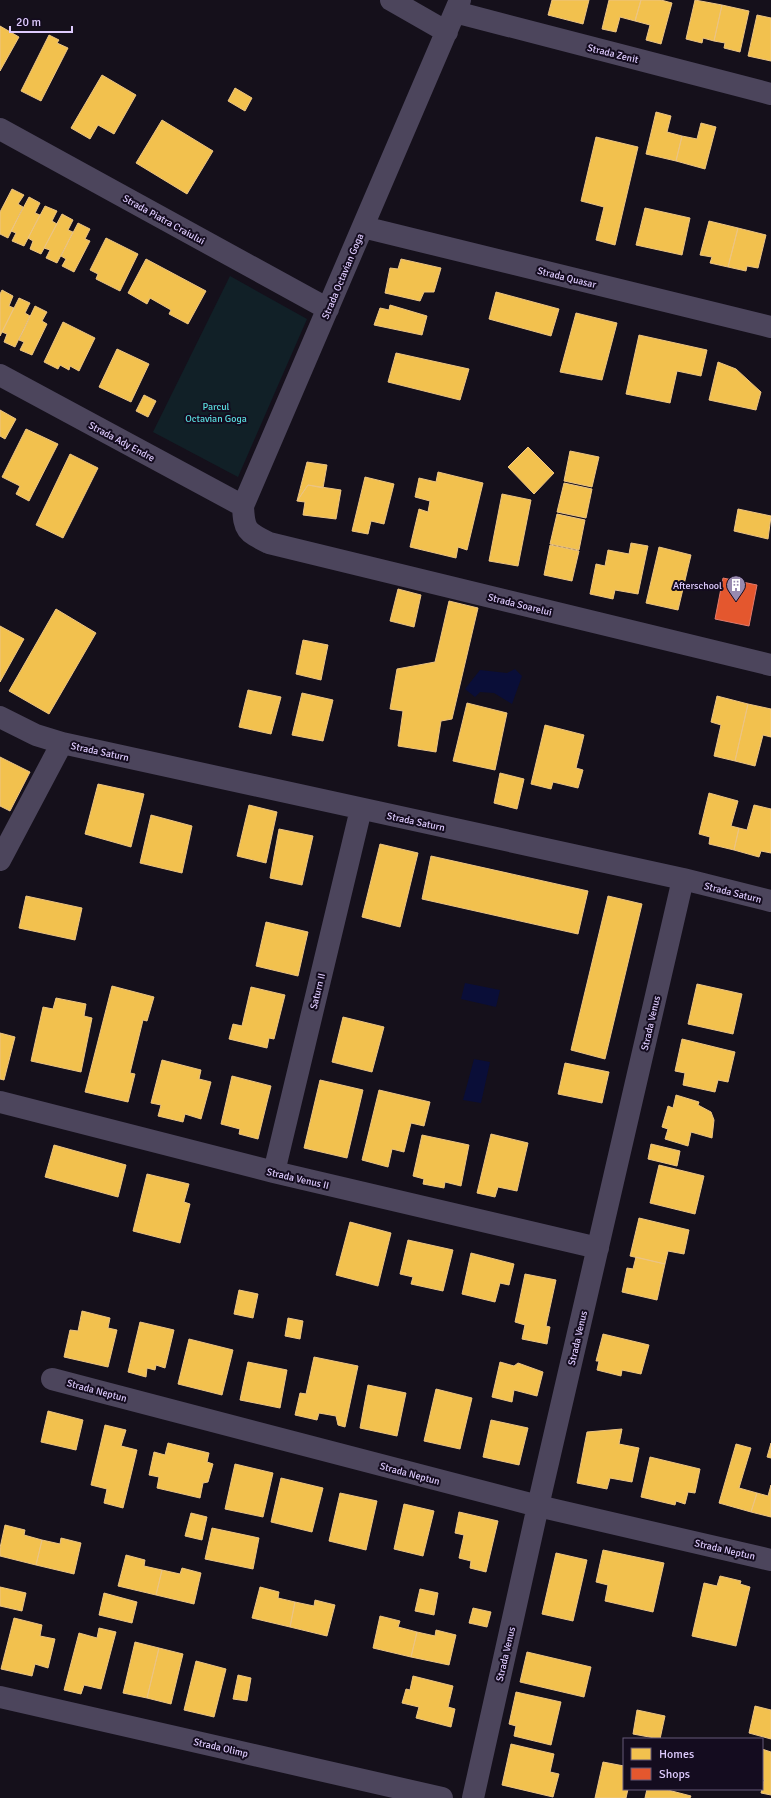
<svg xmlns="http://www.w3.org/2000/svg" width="771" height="1798" font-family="Signika,sans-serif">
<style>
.green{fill:#112027}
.water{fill:#0a0e38}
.homes{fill:#f2c14e;stroke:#ecc483}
.shops{fill:#e4572e;stroke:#e27a6c}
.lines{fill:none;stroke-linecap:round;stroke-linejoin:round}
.minor{stroke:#4c455c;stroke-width:22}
.labels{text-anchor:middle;stroke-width:4;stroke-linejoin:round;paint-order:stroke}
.street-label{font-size:10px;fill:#decbfe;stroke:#140c1f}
.park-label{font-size:10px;fill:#59dbdd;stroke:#140c1f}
.poi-label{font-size:10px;fill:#decbfe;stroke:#140c1f;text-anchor:end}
</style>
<rect width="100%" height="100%" fill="#15101b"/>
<!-- green -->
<path class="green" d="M230,276L307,319L238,477L153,432Z"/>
<!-- water -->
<path class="water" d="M515,669L522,676L512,704L494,693L480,692L475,697L465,689L480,670L507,673Z
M465,983L500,990L496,1007L461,999Z
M474,1059L490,1062L481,1103L463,1100Z"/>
<!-- homes -->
<path class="homes" d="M552,0H589L583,24L548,15Z
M609,0H641L635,21L620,17L616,32L602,29Z
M641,0H661L672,3L661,44L646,40L650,25L635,21Z
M695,0L722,5L714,41L703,38L702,43L686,39Z
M722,5L749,11L740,52L724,48L725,43L714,41Z
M757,15L771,18V61L748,56Z
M0,26L19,37L0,71Z
M49,35L59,40L57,43L68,48L41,101L21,91Z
M102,75L136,95L114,134L98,125L90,139L71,128Z
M235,88L252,98L245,111L228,101Z
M656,112L671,116L667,132L682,136L676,161L646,154Z
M162,120L213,151L187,194L136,163Z
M701,123L716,127L705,169L676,161L682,136L697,139Z
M596,137L638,147L615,245L596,240L604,207L581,201Z
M12,189L24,195L18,204L23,207L8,238L0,234V212Z
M29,197L40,203L35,213L40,215L24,246L12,241L16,233L11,231Z
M45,206L57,211L52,221L57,224L41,254L30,249L33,241L28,238Z
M645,208L690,218L682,255L636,245Z
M62,214L73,220L68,230L73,232L57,263L46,258L50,250L44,248Z
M709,221L738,228L728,267L710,263L712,257L700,255Z
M78,223L90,229L85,239L90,241L74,272L62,266L66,259L61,256Z
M738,228L766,235L758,268L747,266L746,271L728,267Z
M106,238L138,254L120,291L96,279L98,274L90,270Z
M146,259L206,291L188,324L169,314L171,310L150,298L147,304L128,293Z
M401,259L441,268L434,292H424L420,301L385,293L390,268L398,269Z
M2,290L13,296L9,306L14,308L0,336V294Z
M496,292L559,309L551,336L489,319Z
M19,298L30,303L25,313L30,316L15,347L4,342L7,334L2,332Z
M390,305L427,316L422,335L374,325L380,308L389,310Z
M35,306L47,312L42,321L47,324L32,355L20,350L24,342L19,340Z
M576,313L617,323L602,380L560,372Z
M63,322L95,338L79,371L70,366L69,370L60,365L58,369L44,362Z
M639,335L707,350L701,376L677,371L670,403L626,394Z
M117,349L149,364L131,402L99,387Z
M396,353L469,369L460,400L388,382Z
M718,362L736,369L761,392L756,410L709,400Z
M144,395L156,401L148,417L136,411Z
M0,410L16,419L5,439L0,436Z
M26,429L58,444L29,501L16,494L20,486L2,477Z
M528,447L554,473L534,494L508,467Z
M570,451L599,457L592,487L564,481Z
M70,454L98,468L63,538L36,525Z
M307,462L327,465L323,488L308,485L297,501Z
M438,472L483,483L467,550L458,547L456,558L410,547L419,509L428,512L430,501L415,497L419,478L436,482Z
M365,477L394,484L384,524L371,521L368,534L352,531Z
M564,483L592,489L586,518L557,512Z
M308,485L341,490L336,519L303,515L305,502L297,501Z
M502,494L531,500L518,566L489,561Z
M738,509L771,516L768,539L734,531Z
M557,514L585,520L579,550L550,544Z
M631,543L648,546L638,594L615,590L613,599L590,594L596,564L605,566L608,550L629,554Z
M550,545L579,551L572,581L544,575Z
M659,547L691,555L678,610L646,603Z
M398,589L421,595L414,627L390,621Z
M449,601L478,608L452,719L441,721L436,752L398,746L403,711L390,709L397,669L435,662Z
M56,609L96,633L49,714L9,691Z
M0,626L24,639L0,682Z
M303,640L328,645L321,680L296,674Z
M248,690L281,697L271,734L239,727Z
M302,693L333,700L323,741L292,735Z
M717,696L748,704L735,761L714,756L721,725L711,722Z
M467,703L507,713L495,770L453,761Z
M748,704L771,709V737L763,735L755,766L735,761Z
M545,725L584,735L576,768L583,770L578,788L553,782L551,789L531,784Z
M0,757L30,772L10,811L0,806Z
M500,773L524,779L517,809L494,803Z
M98,784L144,794L131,847L85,834Z
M709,793L738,801L731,826L739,828L734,850L709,844L710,837L699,834Z
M249,805L277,812L266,863L237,856Z
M754,805L771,809V853L761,851L759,857L734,850L739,828L747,830Z
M151,815L192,826L182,873L140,863Z
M279,829L313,836L302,885L270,878Z
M380,844L418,853L400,927L362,917Z
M431,856L588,891L578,934L422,899Z
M26,896L82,908L75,940L19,928Z
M608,896L642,904L605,1059L571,1050Z
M266,922L308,932L298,976L256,966Z
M697,984L742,994L733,1034L688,1024Z
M112,986L154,997L147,1021L143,1020L130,1073L135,1074L128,1102L85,1092Z
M251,987L285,995L274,1039L269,1038L267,1048L229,1039L233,1024L242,1026Z
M56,998L86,1004L84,1016L92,1018L81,1072L31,1061L43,1007L53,1009Z
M343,1017L384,1027L372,1072L332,1062Z
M0,1033L15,1037L4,1080L0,1079Z
M682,1039L735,1052L728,1082L718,1080L715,1092L683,1085L685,1073L675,1071Z
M162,1060L201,1070L199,1079L211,1082L201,1119L185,1114L183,1122L158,1116L161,1105L151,1103Z
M565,1063L609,1072L602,1103L558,1094Z
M232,1076L271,1086L258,1139L239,1134L240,1129L221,1124Z
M320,1080L363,1090L347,1158L304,1148Z
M379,1090L430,1102L424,1126L411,1123L404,1152L392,1149L388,1167L362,1160Z
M676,1095L699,1102L698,1105L711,1112L714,1120L712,1138L691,1132L688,1146L665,1139L668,1129L662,1127L668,1106L673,1108Z
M491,1134L528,1143L517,1191L498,1187L495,1197L477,1193Z
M422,1135L469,1145L461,1186L445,1182L444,1188L423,1184L424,1179L413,1176Z
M651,1144L680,1151L677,1166L648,1159Z
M54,1145L126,1165L118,1197L45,1177Z
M659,1165L704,1176L695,1214L650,1203Z
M147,1174L189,1184L184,1202L190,1204L180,1243L133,1231Z
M639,1218L689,1230L684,1254L668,1251L665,1264L630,1256Z
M350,1222L391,1233L378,1286L336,1275Z
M408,1240L453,1250L443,1291L411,1284L413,1277L400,1274Z
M471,1253L514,1264L509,1285L500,1283L495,1302L462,1294Z
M636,1257L665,1264L657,1300L622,1292L627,1268L633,1269Z
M525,1274L556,1280L546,1326L550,1327L547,1344L522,1339L525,1325L515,1322Z
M239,1290L258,1294L253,1318L234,1314Z
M82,1311L110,1318L108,1328L117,1330L108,1367L64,1357L70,1330L78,1331Z
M288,1318L303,1321L300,1339L285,1336Z
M140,1322L174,1330L165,1368L156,1365L155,1370L147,1368L146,1377L128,1372Z
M603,1334L649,1345L641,1374L622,1370L621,1376L597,1370L599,1361H596Z
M189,1339L233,1350L222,1395L178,1384Z
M314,1357L358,1366L345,1427L338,1425L336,1416L319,1413L317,1420L295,1415L300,1393L306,1394Z
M248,1362L287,1370L280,1408L240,1400Z
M500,1362L514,1366L518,1363L543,1372L537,1396L514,1390L512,1402L492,1397Z
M368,1385L406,1393L397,1436L360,1428Z
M436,1389L472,1398L460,1449L424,1441Z
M48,1411L83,1420L76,1450L41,1442Z
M491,1420L528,1428L519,1465L483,1457Z
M105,1425L126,1430L121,1446L137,1450L123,1508L104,1503L107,1489L91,1485Z
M622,1429L619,1444L639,1448L632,1482L610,1478L607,1489L577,1483L587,1432Z
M168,1443L209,1453L207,1462L213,1464L208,1482L203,1483L200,1498L157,1488L159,1477L149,1475L154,1452L165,1455Z
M771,1443V1458L767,1457Z
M736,1444L751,1448L739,1488L757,1493L751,1512L719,1503Z
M650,1457L700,1469L695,1493L688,1492L685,1504L676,1501L675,1505L641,1497Z
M235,1464L273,1473L263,1517L225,1509Z
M281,1478L323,1488L312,1532L271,1522Z
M771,1485V1517L751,1512L757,1493L768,1496Z
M340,1493L377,1501L366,1550L329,1541Z
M404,1504L434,1511L423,1556L394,1549Z
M459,1512L498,1521L486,1572L470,1568L471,1561L459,1558L464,1535L455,1533Z
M191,1513L207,1517L202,1540L185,1536Z
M5,1525L25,1530L24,1535L42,1540L36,1565L0,1556V1548Z
M212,1528L259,1538L253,1569L205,1559Z
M61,1538L81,1543L74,1574L36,1565L42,1540L60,1544Z
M603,1550L664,1563L653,1612L605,1601L608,1585L596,1582Z
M556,1553L587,1560L573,1621L542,1614Z
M126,1555L145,1560L144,1566L162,1570L156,1595L118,1586Z
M182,1568L201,1573L194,1604L156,1595L162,1570L180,1574Z
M720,1576L741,1581L740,1584L750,1587L736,1646L692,1636L704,1583L717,1586Z
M0,1587L26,1593L22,1611L0,1606Z
M260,1587L279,1592L278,1598L295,1602L290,1627L252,1618Z
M420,1589L438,1593L434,1615L415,1611Z
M104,1593L137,1602L132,1623L99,1615Z
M315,1600L335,1605L327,1636L290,1627L295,1602L314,1606Z
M473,1608L491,1612L487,1627L469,1623Z
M380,1616L400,1621L398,1627L417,1632L411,1657L373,1648Z
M14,1618L42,1625L40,1636L55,1639L48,1668L35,1664L32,1676L1,1669Z
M99,1628L116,1632L101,1689L84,1685L81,1694L64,1690L79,1633L97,1638Z
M436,1630L456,1635L449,1665L411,1657L417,1632L435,1636Z
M135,1642L159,1648L147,1698L123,1693Z
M159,1648L183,1654L171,1704L147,1698Z
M527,1652L591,1667L584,1697L520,1682Z
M196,1661L226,1669L214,1717L184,1710Z
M238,1675L251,1678L247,1701L233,1699Z
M413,1676L453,1686L448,1707L455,1709L451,1727L416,1718L419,1707L402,1703L406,1689L410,1690Z
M516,1692L561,1702L551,1745L514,1736L516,1726L509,1724Z
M755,1706L771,1710V1739L749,1733Z
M637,1710L665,1716L660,1739L633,1734Z
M511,1744L554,1754L550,1772L559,1774L553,1797L502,1785Z
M762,1749L771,1752V1795L761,1793L764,1780L762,1779Z
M603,1762L624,1766V1789H628L626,1798H595Z
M647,1789H664L691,1796L690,1798H645Z"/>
<!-- shops -->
<path class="shops" d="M723,578L757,585L749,626L715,619Z"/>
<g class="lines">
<!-- minor -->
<path class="minor" d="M391,0L447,32
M460,0L243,506C244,531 247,532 269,543L771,665
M455,12L771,94
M0,129L328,309
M363,227L771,327
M0,375L243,506
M0,717L36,735L62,743L683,879L771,901
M0,860L62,743
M0,1102L274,1172L598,1248
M274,1172L361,809
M52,1379L538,1506L771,1560
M0,1697L442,1798
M473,1798L538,1506L683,879"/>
</g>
<!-- icons -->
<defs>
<g id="building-pin" transform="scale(1)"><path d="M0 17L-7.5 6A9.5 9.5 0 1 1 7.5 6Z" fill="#988aaf" stroke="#140c1f"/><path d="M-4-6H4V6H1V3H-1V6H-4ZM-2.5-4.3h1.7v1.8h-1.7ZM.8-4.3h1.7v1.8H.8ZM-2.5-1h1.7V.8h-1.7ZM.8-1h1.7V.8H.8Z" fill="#fff"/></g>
</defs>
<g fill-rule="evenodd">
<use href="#building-pin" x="736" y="585"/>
</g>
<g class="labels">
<!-- street labels -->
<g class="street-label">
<text transform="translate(613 53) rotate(14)" y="4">Strada Zenit</text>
<text transform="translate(164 219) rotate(29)" y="4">Strada Piatra Craiului</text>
<text transform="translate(342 276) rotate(-67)" y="4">Strada Octavian Goga</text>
<text transform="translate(567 277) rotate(14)" y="4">Strada Quasar</text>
<text transform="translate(122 441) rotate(28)" y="4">Strada Ady Endre</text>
<text transform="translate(520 604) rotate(14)" y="4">Strada Soarelui</text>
<text transform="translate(100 751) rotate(12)" y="4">Strada Saturn</text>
<text transform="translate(416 821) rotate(12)" y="4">Strada Saturn</text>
<text transform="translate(733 892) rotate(14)" y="4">Strada Saturn</text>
<text transform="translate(317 991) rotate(-76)" y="4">Saturn II</text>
<text transform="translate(650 1023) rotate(-77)" y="4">Strada Venus</text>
<text transform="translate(298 1178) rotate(13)" y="4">Strada Venus II</text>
<text transform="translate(577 1338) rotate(-77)" y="4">Strada Venus</text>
<text transform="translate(97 1390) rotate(15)" y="4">Strada Neptun</text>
<text transform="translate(410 1473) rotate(15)" y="4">Strada Neptun</text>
<text transform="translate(725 1549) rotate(13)" y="4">Strada Neptun</text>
<text transform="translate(505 1654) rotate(-77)" y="4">Strada Venus</text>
<text transform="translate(221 1747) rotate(13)" y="4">Strada Olimp</text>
</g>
<!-- park labels -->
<g class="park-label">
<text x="216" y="410">Parcul<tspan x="216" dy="12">Octavian Goga</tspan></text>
</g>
<!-- poi labels -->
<g class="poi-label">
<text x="722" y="589">Afterschool</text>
</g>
</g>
<!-- legend -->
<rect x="623" y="1738" width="140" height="52" fill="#140c1f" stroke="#655878"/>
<rect x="631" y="1748" width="20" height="12" fill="#f2c14e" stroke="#655878"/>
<text x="659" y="1758" font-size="12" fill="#decbfe">Homes</text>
<rect x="631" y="1768" width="20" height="12" fill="#e4572e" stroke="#655878"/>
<text x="659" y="1778" font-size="12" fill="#decbfe">Shops</text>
<!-- scale -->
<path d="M10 26v6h62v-6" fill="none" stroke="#decbfe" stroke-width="2"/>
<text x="16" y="26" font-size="12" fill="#decbfe" stroke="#140c1f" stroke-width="3" paint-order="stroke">20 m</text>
</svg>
